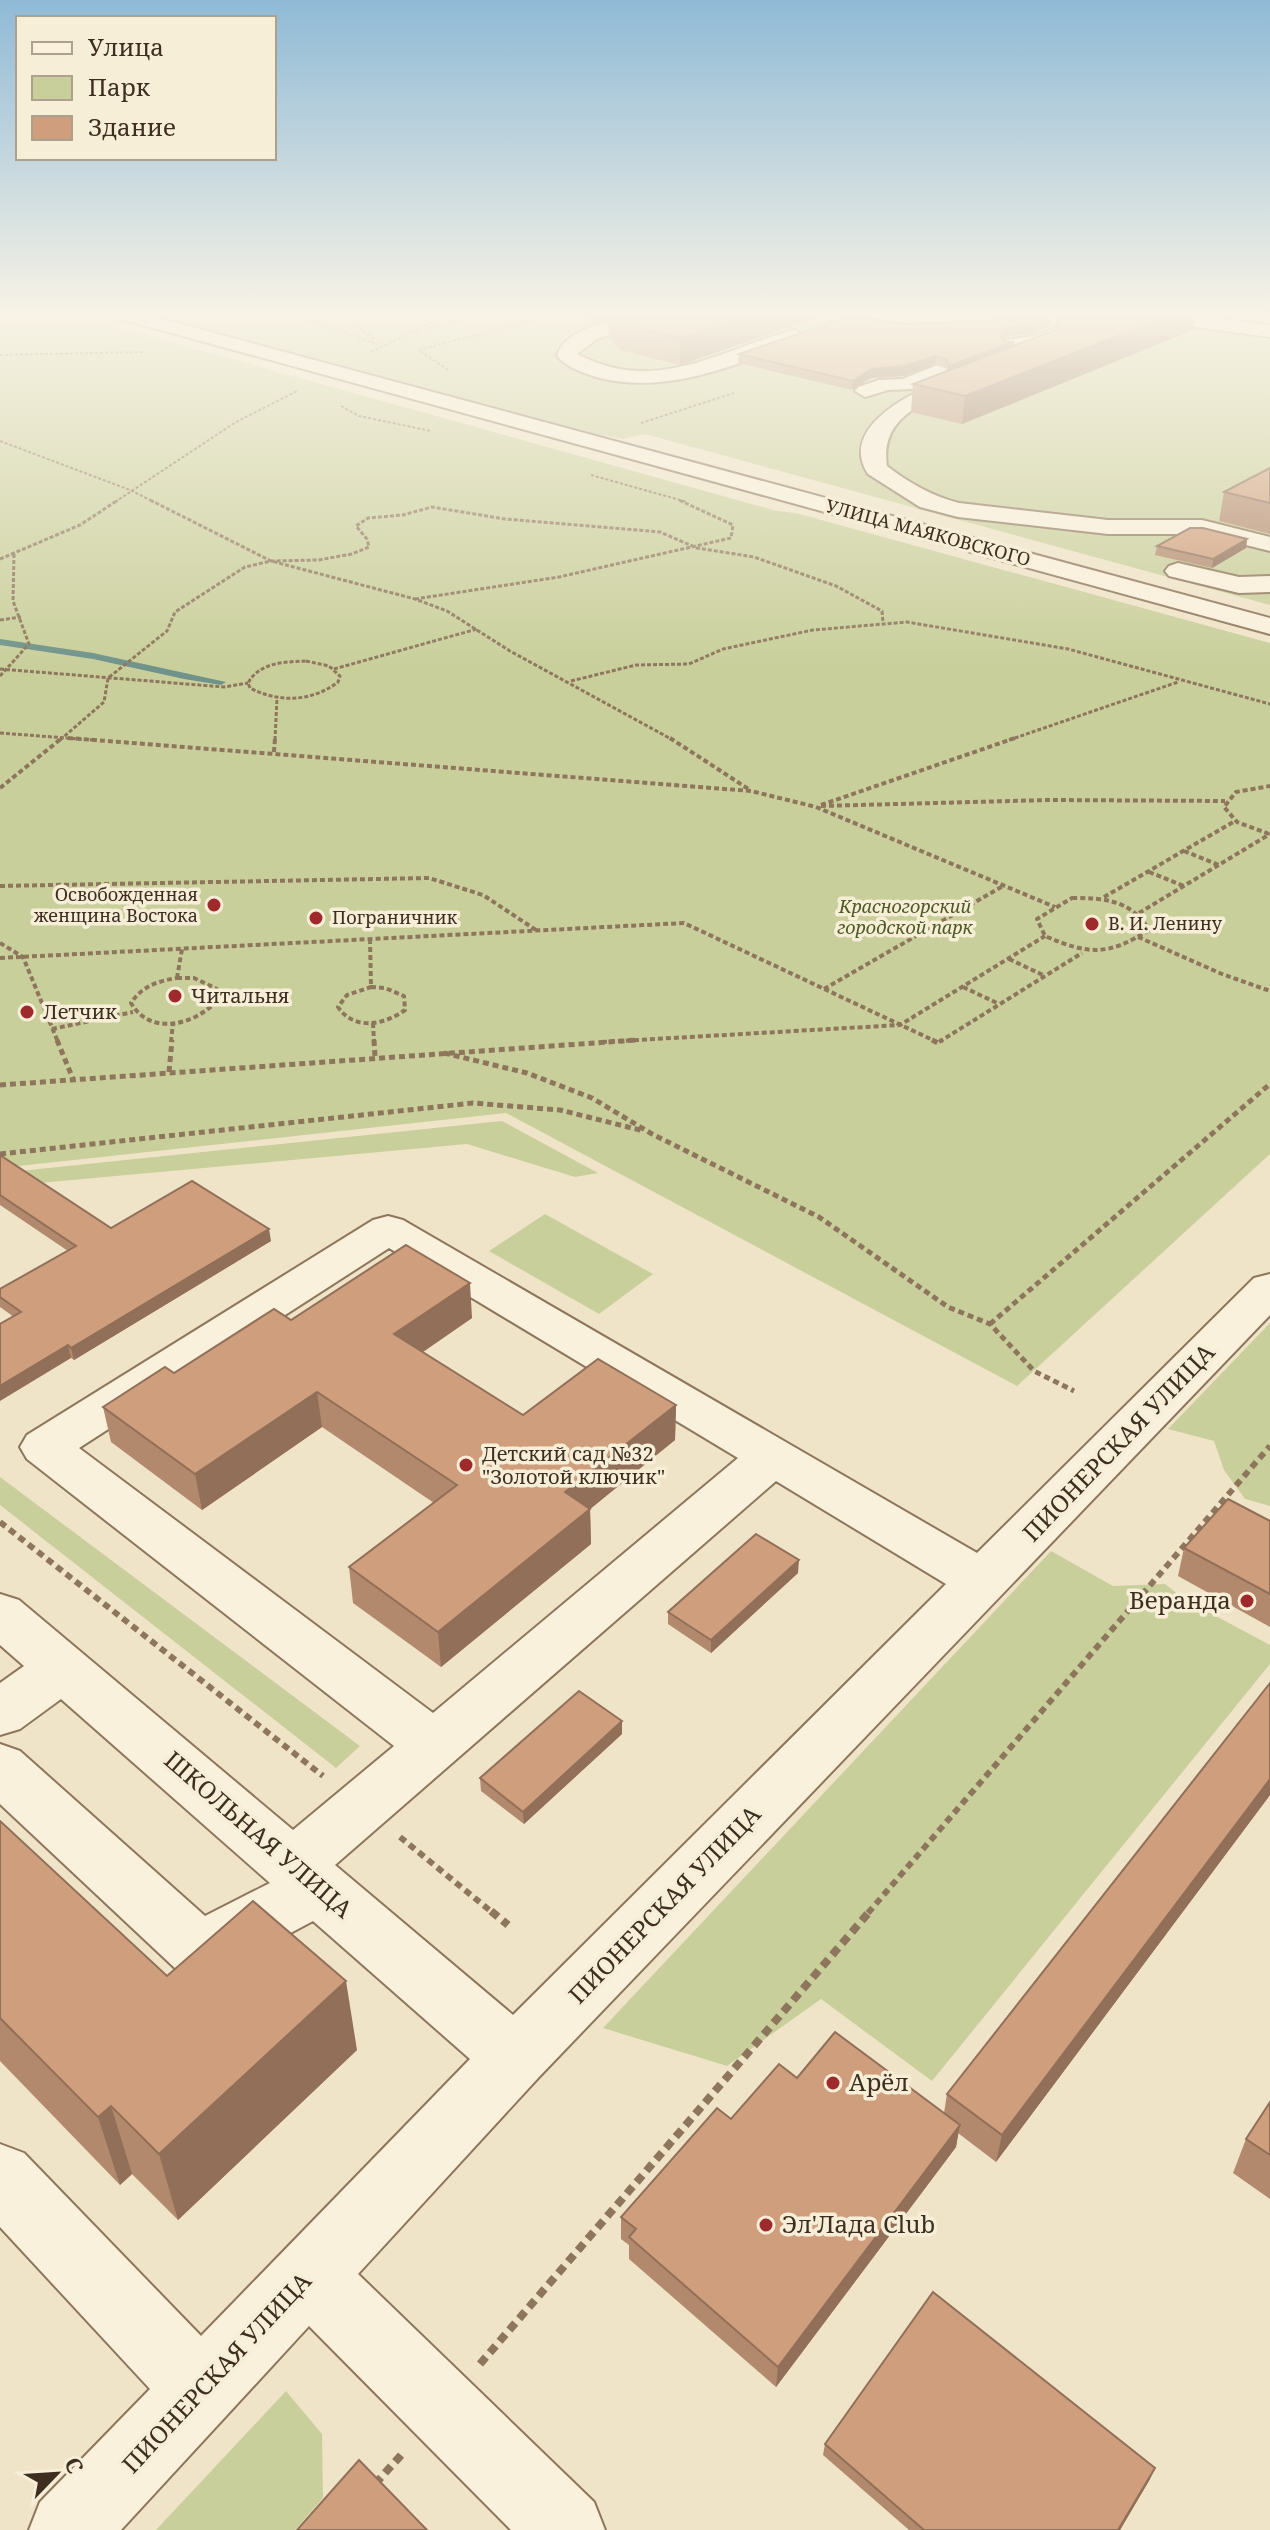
<svg xmlns="http://www.w3.org/2000/svg" width="1270" height="2530" font-family="'Noto Serif',serif">
<style>
.green{fill:#c9cf9b}
.lines{fill:none;stroke-linecap:round;stroke-linejoin:round}
.stream{fill:#6f938a;fill-rule:evenodd}
.minor-casing{stroke:#8d765c;stroke-width:4}
.path-far5{stroke:#8d765c;stroke-width:2;stroke-dasharray:3 2;stroke-linecap:butt}
.path-far4{stroke:#8d765c;stroke-width:3;stroke-dasharray:4 2;stroke-linecap:butt}
.path-far3{stroke:#8d765c;stroke-width:4;stroke-dasharray:5 3;stroke-linecap:butt}
.path-far2{stroke:#8d765c;stroke-width:5;stroke-dasharray:6 4;stroke-linecap:butt}
.path-far1{stroke:#8d765c;stroke-width:6;stroke-dasharray:7 5;stroke-linecap:butt}
.path{stroke:#8d765c;stroke-width:8;stroke-dasharray:9 6;stroke-linecap:butt}
.minor{fill:#faf1dc;fill-rule:evenodd}
.wall{fill:#b2896c}
.shaded-wall{fill:#916f58}
.building{fill:#cf9f7d;stroke:#916f58;stroke-width:2}
.poi-dot{fill:#9e2a2b;stroke:#f7eed8;stroke-width:3}
.labels{text-anchor:middle;stroke-width:7;stroke-linejoin:round;paint-order:stroke}
.far-street-label{font-size:18px;fill:#3d2e20;stroke:#f7eed8}
.far-poi-label{font-size:18px;fill:#3d2e20;stroke:#f7eed8;text-anchor:start}
.far-park-label{font-size:18px;font-style:italic;fill:#4d5a26;stroke:#f7eed8}
.poi-label{font-size:20px;fill:#3d2e20;stroke:#f7eed8;text-anchor:start}
.near-street-label{font-size:24px;fill:#3d2e20;stroke:#f7eed8}
.near-poi-label{font-size:24px;fill:#3d2e20;stroke:#f7eed8;text-anchor:start}
</style>
<rect width="100%" height="100%" fill="#f0e4c8"/>
<!-- green -->
<path class="green" d="M0,314H70L777,511L796,513L1270,643V1154L1017,1386L506,1113L0,1168Z
M146,314H1020L1090,324L1161,322L1270,335V605L645,434L623,439L596,434Z
M502,1121L598,1173L575,1177L467,1144L6,1186L0,1173Z
M545,1214L653,1274L599,1314L489,1251Z
M1270,1323V1506L1245,1499L1224,1470L1214,1441L1168,1429Z
M0,1477L360,1746L336,1768L0,1505Z
M1051,1551L1113,1586L1165,1584L1184,1599L1270,1645V1664L932,2081L821,1999L727,2066L603,2028Z
M286,2391L322,2434L323,2498L295,2530H156Z"/>
<g class="lines">
<!-- stream -->
<path class="stream" d="M0,639L93,653L226,682L221,685L184,679L93,659L0,645Z"/>
<!-- minor casing -->
<g class="minor-casing">
<path id="minor" d="M115,314H144L1270,618V634L117,318Z
M630,314H656L654,318L597,339L577,354C658,396 717,350 795,330L805,336L802,340C737,364 670,395 600,378C586,374 567,368 557,356C564,330 608,322 630,314Z
M820,314H870L906,318L935,314H977L968,320L906,330L829,320Z
M1081,314H1101L1113,329L1104,335L1068,336L1038,347L1004,351L913,389L888,390L865,397L855,391L858,387L879,380L903,379L993,342L1034,336L1065,324H1087Z
M1134,314H1183L1270,325V337L1143,320Z
M967,373L977,379L974,383C933,399 879,412 887,466C909,483 932,496 959,503L1108,520H1202L1270,537V551L1202,534H1108L958,517L920,507L868,474C834,422 931,382 967,373Z
M1178,563L1239,577L1270,576V592L1239,593L1169,576L1165,571L1169,566Z
M388,1216L403,1220L977,1553L1254,1278L1270,1274V1315L538,2078L358,2274L594,2502L605,2530H511L309,2326L121,2530H29L40,2502L150,2389L0,2227V2144L24,2153L201,2336L470,2059L313,1921L221,1970L199,1978L177,1970L0,1804V1744L20,1751L205,1916L270,1883L61,1699L20,1729L0,1735V1683L24,1666L0,1645V1594L19,1600L293,1830L394,1746L27,1459L20,1447L27,1435L373,1220ZM389,1248L738,1458L433,1713L79,1448ZM776,1481L946,1584L513,2015L335,1865Z"/>
</g>
<!-- path-far5 -->
<path class="path-far5" d="M292,314L378,344
M345,314L374,340
M414,332L480,314
M371,352L448,314
M0,355L143,352
M448,370L419,350L555,314
M341,406L359,416L431,431
M641,423L734,393
M0,441L130,490L154,502
M591,475L687,502
M115,502L236,422L297,391"/>
<!-- path-far4 -->
<path class="path-far4" d="M150,500L271,561L415,599L447,611L510,651L673,740
M0,559L80,525L118,500
M415,599L559,577L731,538L733,525L679,500
M0,620L21,617
M306,661L329,666L340,676L338,682C312,702 279,703 250,688L248,683C260,662 284,662 306,661Z
M0,669L224,687L248,683
M334,669L477,629
M0,676L29,644L13,601L14,554
M571,681L636,665L689,664L723,649L813,630L907,622L1068,649L1270,704
M0,733L93,740
M60,740L104,702L108,678L167,631L175,612L245,567L271,561L318,560L352,554L369,547L367,539L356,526L368,518L403,515L432,507L505,519L660,532L697,548L754,557L836,586L882,611L883,622
M275,740L277,698
M1009,740L1178,682"/>
<!-- path-far3 -->
<path class="path-far3" d="M68,738L751,791L816,807L1055,907
M670,738L750,790
M274,752L275,738
M0,788L62,738
M821,805L1015,738
M821,806L1049,800L1225,801
M1269,834L1237,822L1224,807L1236,792L1270,786
M1184,851L1219,865
M1149,872L1184,886
M0,886L429,878L483,895L536,930
M1104,897L1235,821
M1072,898C1105,898 1131,900 1149,930C1108,956 1089,955 1045,936L1037,919Z
M1139,913L1270,834
M1138,937L1222,974L1270,991
M370,939L371,987
M0,943L23,957L58,1042
M0,958L684,923L937,1042
M1009,959L1045,976
M177,978H194L217,989L220,997C199,1024 151,1038 131,1003C142,986 158,981 177,978Z
M177,978L182,949
M371,987L385,988L404,996L405,1010C384,1025 354,1031 338,1007L347,995Z
M963,987L999,1004
M824,989L1003,886
M373,1023L374,1042
M52,1029L133,1012
M171,1042L173,1023
M602,1042L900,1025L1045,936
M939,1042L1082,953"/>
<!-- path-far2 -->
<path class="path-far2" d="M57,1040L73,1079
M374,1040L375,1057
M932,1040L938,1043L942,1040
M444,1053L527,1073L592,1098L652,1134L819,1217L948,1307L990,1324L1034,1371L1074,1391
M169,1072L172,1040
M0,1085L637,1040
M0,1154L473,1103L560,1110L644,1131
M990,1324L1270,1084"/>
<!-- path-far1 -->
<path class="path-far1" d="M0,1522L323,1776
M400,1837L493,1913
M868,1913L1270,1446"/>
<!-- path -->
<path class="path" d="M491,1911L508,1925
M480,2364L870,1911
M375,2484L403,2453"/>
<!-- minor -->
<use href="#minor" class="minor"/>
</g>
<!-- wall -->
<path class="wall" d="M584,314H815V318L680,365L620,350L609,338L608,318L593,323Z
M1071,314H1195L1193,330L962,424L911,412L913,384L947,371L945,368L935,365L904,376L871,378L852,390L738,363L739,354L906,324L1050,326L1033,333L1005,337L1003,339L1006,342H1014V346L1055,330L1056,319Z
M1205,314H1232L1225,316Z
M1270,468V534L1219,521L1224,492Z
M1247,539L1246,548L1212,568L1155,555L1157,546Z
M0,1155L111,1228L271,1241L74,1360L0,1307V1289L68,1251L0,1205Z
M472,1318L423,1352L523,1415L676,1405L675,1440L590,1508L591,1544L441,1667L353,1603L349,1567L434,1503L322,1427L202,1510L111,1442L103,1407L291,1320Z
M1270,1521V1627L1178,1576L1184,1548Z
M798,1573L711,1653L668,1624V1612Z
M1270,1683V1795L996,2162L958,2133L956,2147L776,2387L629,2259V2245L621,2239V2217L731,2119L797,2078L944,2113L947,2094Z
M622,1721V1734L524,1824L481,1791L480,1778Z
M0,1821L167,1976L357,2050L178,2220L132,2174L120,2185L0,2061Z
M1270,2102V2199L1233,2173L1246,2139Z
M825,2444L1150,2479L1120,2530H909L823,2455Z"/>
<!-- shaded-wall -->
<path class="shaded-wall" d="M593,314H608V318L593,323Z
M755,314H815V318L680,365V338Z
M1173,314H1195L1193,330L962,424L965,396Z
M1051,317L1050,326L1033,333L1005,337L1000,346L1001,337L1006,328Z
M1014,342L1013,351L948,376L949,366Z
M936,356L935,365L904,376L871,378L852,390L853,381L871,369Z
M1247,539L1246,548L1212,568L1213,559Z
M269,1229L271,1241L74,1360L71,1348Z
M470,1283L472,1318L398,1369L394,1334Z
M68,1345L71,1358L0,1401V1386Z
M317,1392L322,1427L202,1510L195,1474Z
M676,1405L675,1440L567,1528L565,1492Z
M590,1509L591,1544L441,1667L438,1632Z
M799,1560L798,1573L711,1653V1640Z
M622,1721V1734L524,1824L523,1812Z
M1270,1779V1795L996,2162L1002,2135Z
M346,1981L357,2050L178,2220L159,2154Z
M111,2106L132,2174L120,2185L98,2117Z
M960,2125L956,2147L776,2387L778,2367Z
M1155,2468L1150,2479L1120,2530H1118Z"/>
<!-- building -->
<path class="building" d="M610,314H755L680,338L620,324Z
M1071,314H1173L965,396L913,384L1055,330L1060,323L1056,319Z
M851,316L906,324L1051,317L1034,324L1006,328L1001,337L1006,342H1014L949,366L946,359L936,356L904,366L871,369L853,381L739,354Z
M1270,468V503L1224,492Z
M1190,528H1203L1247,539L1213,559L1157,546Z
M0,1155L111,1228L192,1181L269,1229L71,1348L68,1345L0,1386V1324L21,1312L0,1297V1289L76,1246L0,1195Z
M406,1245L470,1283L394,1334L523,1415L598,1359L676,1405L565,1492L590,1509L438,1632L349,1567L457,1485L317,1392L195,1474L103,1407L165,1367L174,1373L274,1309L291,1320Z
M1228,1499L1270,1521V1594L1184,1548Z
M756,1534L799,1560L711,1640L668,1612Z
M1270,1683V1779L1002,2135L947,2094Z
M579,1691L622,1721L523,1812L480,1778Z
M0,1821L167,1976L253,1901L346,1981L159,2154L111,2106L98,2117L0,2018Z
M835,2032L960,2125L778,2367L629,2237L636,2229L621,2217L717,2108L731,2119L779,2064L797,2078Z
M1270,2102V2155L1246,2139Z
M933,2292L1155,2468L1118,2530H924L825,2444Z
M359,2460L427,2530H297Z"/>
<!-- sky -->
<linearGradient id="sky" x2="0" y2="1"><stop stop-color="#8fbad6"/><stop offset="0.47" stop-color="#f8f3e6"/><stop offset="1" stop-color="#f8f3e6" stop-opacity="0"/></linearGradient>
<rect width="1270" height="668" fill="url(#sky)"/>
<!-- markers -->
<g class="poi-dot">
<circle cx="214" cy="905" r="8"/>
<circle cx="316" cy="918" r="8"/>
<circle cx="1092" cy="924" r="8"/>
<circle cx="175" cy="996" r="8"/>
<circle cx="27" cy="1012" r="8"/>
<circle cx="466" cy="1465" r="8"/>
<circle cx="1247" cy="1601" r="8"/>
<circle cx="833" cy="2083" r="8"/>
<circle cx="766" cy="2225" r="8"/>
</g>
<g class="labels">
<!-- far-street labels -->
<g class="far-street-label">
<text transform="translate(928 533) rotate(15)" y="6">УЛИЦА МАЯКОВСКОГО</text>
</g>
<!-- far-poi labels -->
<g class="far-poi-label">
<text x="198" y="901" text-anchor="end">Освобожденная<tspan x="198" dy="21">женщина Востока</tspan></text>
<text x="332" y="924">Пограничник</text>
<text x="1108" y="930">В. И. Ленину</text>
</g>
<!-- far-park labels -->
<g class="far-park-label">
<text x="905" y="913">Красногорский<tspan x="905" dy="21">городской парк</tspan></text>
</g>
<!-- poi labels -->
<g class="poi-label">
<text x="191" y="1003">Читальня</text>
<text x="43" y="1019">Летчик</text>
<text x="482" y="1461">Детский сад №32<tspan x="482" dy="23">"Золотой ключик"</tspan></text>
</g>
<!-- near-street labels -->
<g class="near-street-label">
<text transform="translate(1119 1443) rotate(-46)" y="8">ПИОНЕРСКАЯ УЛИЦА</text>
<text transform="translate(258 1835) rotate(41)" y="8">ШКОЛЬНАЯ УЛИЦА</text>
<text transform="translate(665 1905) rotate(-46)" y="8">ПИОНЕРСКАЯ УЛИЦА</text>
<text transform="translate(217 2373) rotate(-47)" y="8">ПИОНЕРСКАЯ УЛИЦА</text>
</g>
<!-- near-poi labels -->
<g class="near-poi-label">
<text x="1231" y="1609" text-anchor="end">Веранда</text>
<text x="849" y="2091">Арёл</text>
<text x="782" y="2233">Эл'Лада Club</text>
</g>
</g>
<!-- legend -->
<rect x="16" y="16" width="260" height="144" fill="#f7eed8" stroke="#ada18e" stroke-width="2"/>
<rect x="32" y="42" width="40" height="12" fill="#faf1dc" stroke="#ada18e" stroke-width="2"/>
<text x="88" y="56" font-size="24" fill="#3d2e20">Улица</text>
<rect x="32" y="76" width="40" height="24" fill="#c9cf9b" stroke="#ada18e" stroke-width="2"/>
<text x="88" y="96" font-size="24" fill="#3d2e20">Парк</text>
<rect x="32" y="116" width="40" height="24" fill="#cf9f7d" stroke="#ada18e" stroke-width="2"/>
<text x="88" y="136" font-size="24" fill="#3d2e20">Здание</text>
<!-- north arrow -->
<g transform="translate(56 2474) rotate(65)" stroke="#f7eed8" stroke-width="6" paint-order="stroke">
<path d="M0-6L14 30L0 20L-14 30Z" fill="#3d2e20"/>
<text y="-12" font-size="22" font-weight="bold" text-anchor="middle" fill="#3d2e20">С</text>
</g>
</svg>
